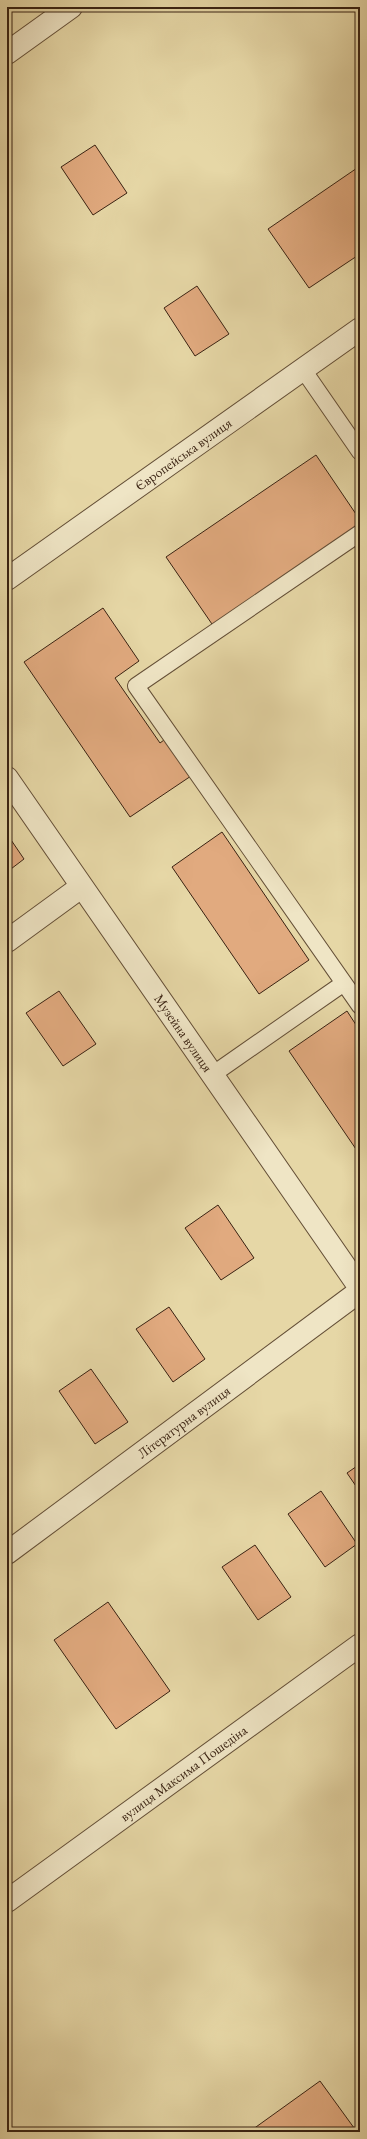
<svg xmlns="http://www.w3.org/2000/svg" width="367" height="2139" font-family="'EB Garamond',serif">
<style>
.building{fill:#e1aa7f;stroke:#392212}
.lines{fill:none;stroke-linecap:round;stroke-linejoin:round}
.service-casing{stroke:#644f37;stroke-width:18}
.minor-casing{stroke:#644f37;stroke-width:24}
.service{stroke:#efe5c5;stroke-width:16}
.minor{stroke:#efe5c5;stroke-width:22}
.labels{text-anchor:middle;stroke-width:3.5;stroke-linejoin:round;paint-order:stroke}
.street-label{font-size:14px;fill:#392212;stroke:#efe5c5}
</style>
<rect width="100%" height="100%" fill="#e6d7a6"/>
<filter id="stains"><feTurbulence type="fractalNoise" baseFrequency=".005" numOctaves="4"/><feColorMatrix values="0 0 0 0 .2 0 0 0 0 .09 0 0 0 0 .02 0 0 0 .5 -.17"/></filter>
<radialGradient id="worn" r=".72"><stop offset=".6" stop-color="#630" stop-opacity="0"/><stop offset="1" stop-color="#630" stop-opacity=".3"/></radialGradient>
<!-- building -->
<path class="building" d="M95,145L127,193L93,215L61,167Z
M360,166V254L309,288L268,229Z
M197,286L229,334L195,356L164,308Z
M316,455L360,520V528L214,627L166,557Z
M103,608L139,661L115,678L160,743L168,737L194,774L130,817L24,662Z
M222,832L309,960L259,994L172,867Z
M7,834L24,859L7,872Z
M59,991L96,1044L63,1066L26,1013Z
M347,1011L360,1031V1155L289,1051Z
M218,1205L254,1258L221,1280L185,1228Z
M169,1307L205,1359L173,1382L136,1329Z
M91,1369L128,1422L95,1444L59,1391Z
M360,1464V1492L347,1473Z
M321,1491L357,1544L325,1567L288,1514Z
M255,1545L291,1597L258,1620L222,1567Z
M108,1602L170,1691L116,1729L54,1640Z
M320,2081L357,2132H249Z"/>
<g class="lines">
<!-- service casing -->
<g class="service-casing">
<path id="service" d="M302,368L360,452
M360,533L136,686L360,1006
M212,1075L344,983"/>
</g>
<!-- minor casing -->
<g class="minor-casing">
<g id="minor">
<path d="M7,53L71,7"/>
<path id="s1" d="M7,579L360,329"/>
<path id="s2" d="M7,778L360,1288"/>
<path d="M7,941L81,887"/>
<path id="s3" d="M7,1553L360,1291"/>
<path id="s4" d="M7,1901L360,1645"/>
</g>
</g>
<!-- service -->
<use href="#service" class="service"/>
<!-- minor -->
<use href="#minor" class="minor"/>
</g>
<g class="labels">
<!-- street labels -->
<g class="street-label">
<text dy="5" stroke="none"><textPath href="#s1" startOffset="216">Європейська вулиця</textPath></text>
<text dy="5" stroke="none"><textPath href="#s2" startOffset="310">Музейна вулиця</textPath></text>
<text dy="5" stroke="none"><textPath href="#s3" startOffset="220">Літературна вулиця</textPath></text>
<text dy="5" stroke="none"><textPath href="#s4" startOffset="218">вулиця Максима Пошедіна</textPath></text>
</g>
</g>
<!-- margin -->
<rect width="367" height="2139" fill="none" stroke="#e6d7a6" stroke-width="24"/>
<rect x="8" y="8" width="351" height="2123" fill="none" stroke="#392212" stroke-width="2"/>
<rect x="12" y="12" width="343" height="2115" fill="none" stroke="#392212"/>
<rect width="100%" height="100%" filter="url(#stains)"/>
<rect width="100%" height="100%" fill="url(#worn)"/>
</svg>
